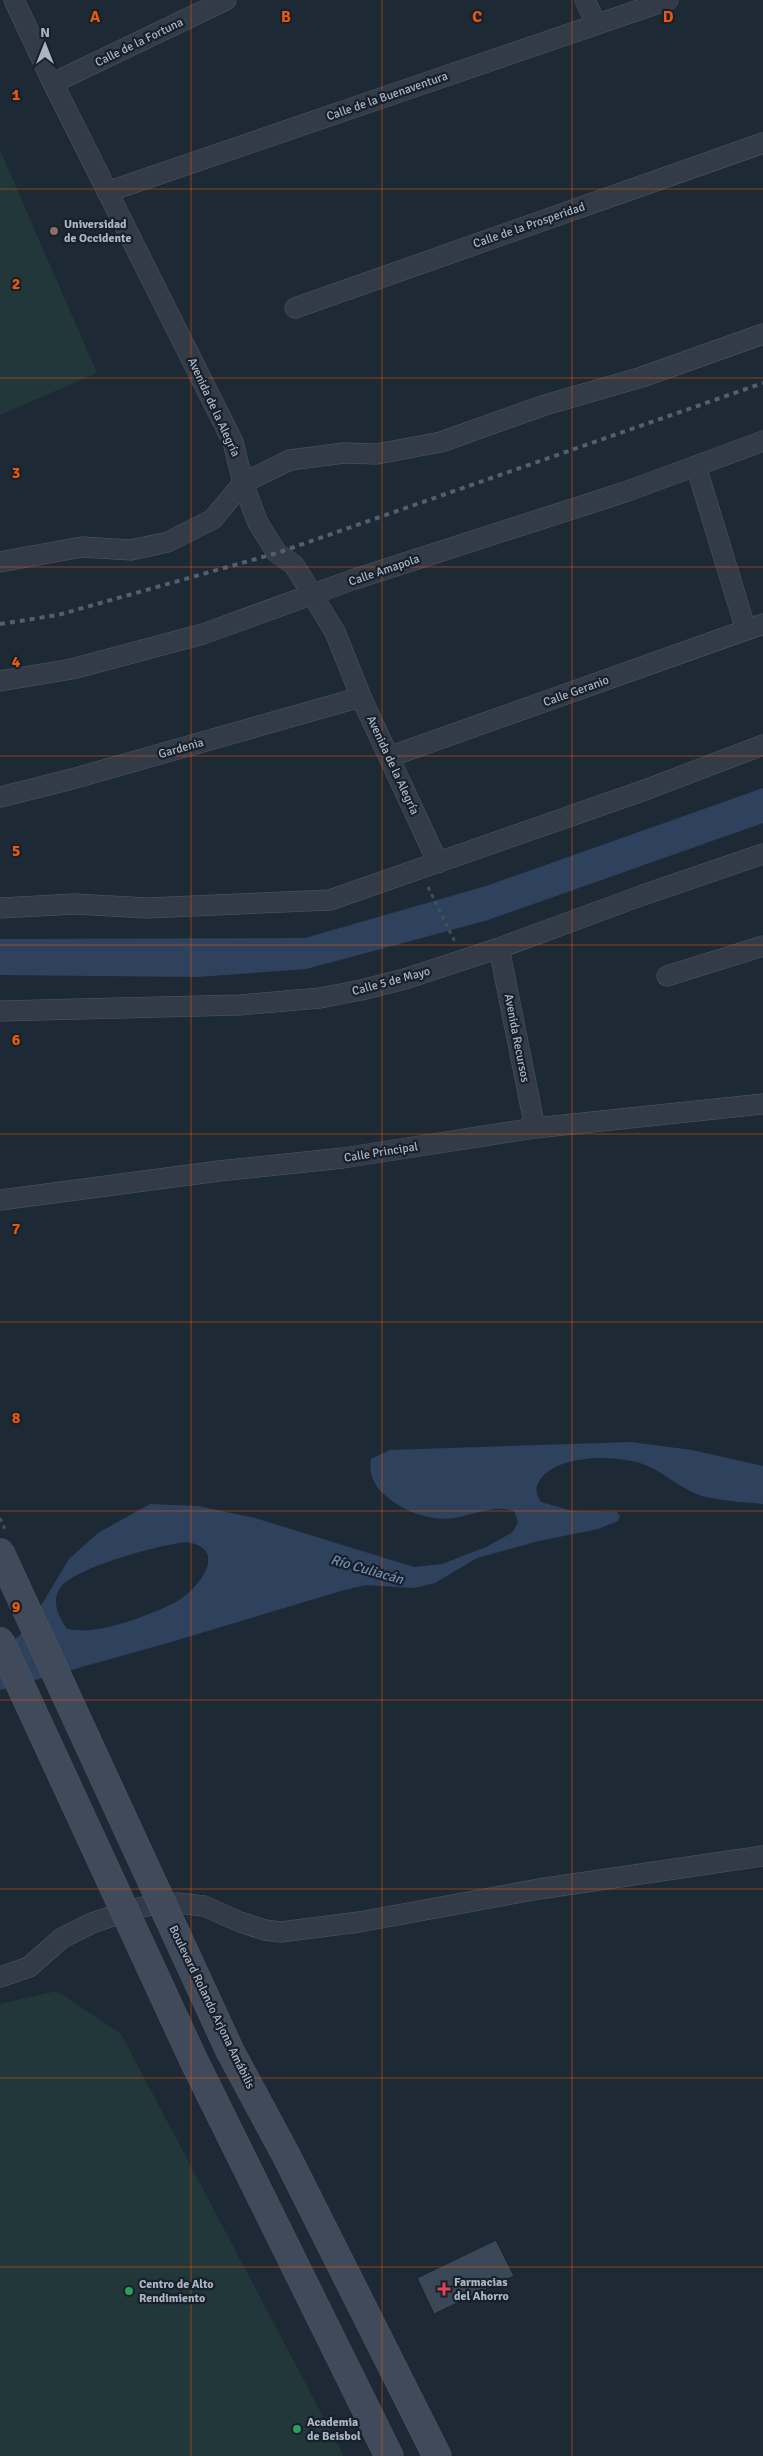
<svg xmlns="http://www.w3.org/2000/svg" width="763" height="2456" font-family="Signika,sans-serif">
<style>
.green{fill:#213739}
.water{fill:#2f425d;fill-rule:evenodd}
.building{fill:#3a4757;stroke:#1a222d}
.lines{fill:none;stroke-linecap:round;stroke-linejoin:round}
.street-casing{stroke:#4f5865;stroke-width:21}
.secondary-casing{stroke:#4f5865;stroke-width:29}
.path{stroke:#3e5255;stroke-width:3;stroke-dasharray:4 4;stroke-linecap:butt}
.street{stroke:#323b47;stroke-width:20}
.secondary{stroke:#404a5a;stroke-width:28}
.rail{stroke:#535e6e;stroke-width:4;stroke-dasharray:5 5;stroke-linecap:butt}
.secondary-bridge-casing{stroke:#4f5865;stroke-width:29;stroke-linecap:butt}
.secondary-bridge{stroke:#404a5a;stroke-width:28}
.grid{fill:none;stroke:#e8590c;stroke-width:1;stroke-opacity:0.55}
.education-dot{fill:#8d6e63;stroke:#18202b;stroke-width:2}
.health-dot{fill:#e0444e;stroke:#18202b;stroke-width:2}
.leisure-dot{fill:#2e9e5b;stroke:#18202b;stroke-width:2}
.labels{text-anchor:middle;stroke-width:4.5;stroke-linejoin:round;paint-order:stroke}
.street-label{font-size:12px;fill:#acb5c4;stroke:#18202b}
.poi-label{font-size:12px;font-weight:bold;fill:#acb5c4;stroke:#18202b;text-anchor:start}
.water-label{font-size:14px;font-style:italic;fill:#738cae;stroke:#18202b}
.grid-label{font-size:16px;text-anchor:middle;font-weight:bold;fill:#e8590c;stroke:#18202b;stroke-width:4.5;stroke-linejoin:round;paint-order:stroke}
</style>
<rect width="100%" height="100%" fill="#1e2936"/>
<!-- green -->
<path class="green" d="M0,150L97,373L0,415Z
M57,1991L121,2034L344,2456H0V2004Z"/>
<!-- water -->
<path class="water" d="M763,788V823L485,921L306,969L197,977L0,975V939L305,938L486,886Z
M631,1442L692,1450L763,1466V1504C743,1502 722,1501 702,1496C684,1490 669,1477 652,1468C627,1454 564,1453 543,1476C535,1485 534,1491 541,1502L572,1511L617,1512L620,1516L618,1521L598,1529L539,1541L477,1558L435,1583L414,1588L366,1585L341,1591L171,1642L0,1690V1652L27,1629L69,1559L98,1533L150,1504L198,1506L255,1518L414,1567L442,1564L486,1547L513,1532L518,1522L514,1511C493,1504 475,1515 454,1518C428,1521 405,1512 386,1496C375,1488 368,1473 371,1459L390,1450ZM187,1542C231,1549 197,1591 174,1603C152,1614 115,1628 90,1630C82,1631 74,1630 67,1629C59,1617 50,1601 61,1587C76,1567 162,1544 187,1542Z"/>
<!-- building -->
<path class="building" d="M496,2240L514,2276L434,2314L417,2278Z"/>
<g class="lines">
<!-- street casing -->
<g class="street-casing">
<path id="street" d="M14,0L53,83L233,442L243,483L258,523L277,553L294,565L335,632L361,697L438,863
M585,0L596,24
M53,83L226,0
M107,192L668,0
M295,308L763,143
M696,466L746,630
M0,562L82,547L131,550L168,542L213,519L243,483L290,460L344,453L377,454L441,442L545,405L642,377L763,334
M0,681L72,669L203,634L352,580L625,492L763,441
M389,757L763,624
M0,797L72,779L361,697
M0,908L75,904L147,908L330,900L645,790L763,745
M499,948L535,1128
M667,976L763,946
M0,1011L239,1005L320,998L361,990L405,979L499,948L643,895L763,854
M0,1200L219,1171L343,1158L535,1128L763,1104
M0,1977L29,1967L62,1938L92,1923L134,1909L157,1904L178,1903L204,1906L240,1922L265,1930L281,1932L359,1922L539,1889L763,1856"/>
</g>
<!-- secondary casing -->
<g class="secondary-casing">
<path id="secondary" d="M230,2051L286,2155L437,2456
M194,2061L389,2456"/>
</g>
<!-- path -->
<path class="path" d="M428,887L455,942
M0,1518L5,1529"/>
<!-- street -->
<use href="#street" class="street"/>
<!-- secondary -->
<use href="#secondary" class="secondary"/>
<!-- rail -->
<path class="rail" d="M0,624L58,615L277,553L763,383"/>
<!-- secondary-bridge casing -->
<g class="secondary-bridge-casing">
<path id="secondary-bridge" d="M0,1552L230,2051
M0,1641L194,2061"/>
</g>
<!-- secondary-bridge -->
<use href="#secondary-bridge" class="secondary-bridge"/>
</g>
<!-- grid -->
<path class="grid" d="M191,0V2456M382,0V2456M572,0V2456M0,189H763M0,378H763M0,567H763M0,756H763M0,945H763M0,1134H763M0,1322H763M0,1511H763M0,1700H763M0,1889H763M0,2078H763M0,2267H763"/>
<!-- markers -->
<circle class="education-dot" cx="54" cy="231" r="5"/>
<path class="health-dot" d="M441.5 2281.5h5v5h5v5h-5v5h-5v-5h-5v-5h5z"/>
<g class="leisure-dot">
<circle cx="129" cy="2291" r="5"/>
<circle cx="297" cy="2429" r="5"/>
</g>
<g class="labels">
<!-- street labels -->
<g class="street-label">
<text transform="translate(139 42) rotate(-26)" y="4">Calle de la Fortuna</text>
<text transform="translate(387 96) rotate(-19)" y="4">Calle de la Buenaventura</text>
<text transform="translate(529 225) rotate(-19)" y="4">Calle de la Prosperidad</text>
<text transform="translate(214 407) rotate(65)" y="4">Avenida de la Alegría</text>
<text transform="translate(384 570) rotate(-19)" y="4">Calle Amapola</text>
<text transform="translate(576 691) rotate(-20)" y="4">Calle Geranio</text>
<text transform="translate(181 748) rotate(-16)" y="4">Gardenia</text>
<text transform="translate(393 765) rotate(65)" y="4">Avenida de la Alegría</text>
<text transform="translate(391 981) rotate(-15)" y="4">Calle 5 de Mayo</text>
<text transform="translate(517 1038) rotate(79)" y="4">Avenida Recursos</text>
<text transform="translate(381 1152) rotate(-9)" y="4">Calle Principal</text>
<text transform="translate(212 2007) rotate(64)" y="4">Boulevard Rolando Arjona Amábilis</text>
</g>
<!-- poi labels -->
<g class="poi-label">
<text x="64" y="228">Universidad<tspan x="64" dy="14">de Occidente</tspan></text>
<text x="454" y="2286">Farmacias<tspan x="454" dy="14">del Ahorro</tspan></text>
<text x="139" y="2288">Centro de Alto<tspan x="139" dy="14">Rendimiento</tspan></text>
<text x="307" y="2426">Academia<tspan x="307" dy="14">de Beisbol</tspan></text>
</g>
<!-- water labels -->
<g class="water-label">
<text transform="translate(367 1569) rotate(16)" y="5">Río Culiacán</text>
</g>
</g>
<g class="grid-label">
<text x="95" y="22">A</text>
<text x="286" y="22">B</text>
<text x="477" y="22">C</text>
<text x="668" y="22">D</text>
<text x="16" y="100">1</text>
<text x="16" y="289">2</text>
<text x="16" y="478">3</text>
<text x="16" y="667">4</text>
<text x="16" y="856">5</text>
<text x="16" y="1045">6</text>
<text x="16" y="1234">7</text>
<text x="16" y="1423">8</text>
<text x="16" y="1612">9</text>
</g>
<!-- north arrow -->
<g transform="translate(45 45)" stroke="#18202b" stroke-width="4" paint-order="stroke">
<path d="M0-4L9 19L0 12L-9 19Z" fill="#acb5c4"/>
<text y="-8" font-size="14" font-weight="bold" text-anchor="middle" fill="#acb5c4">N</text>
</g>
</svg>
